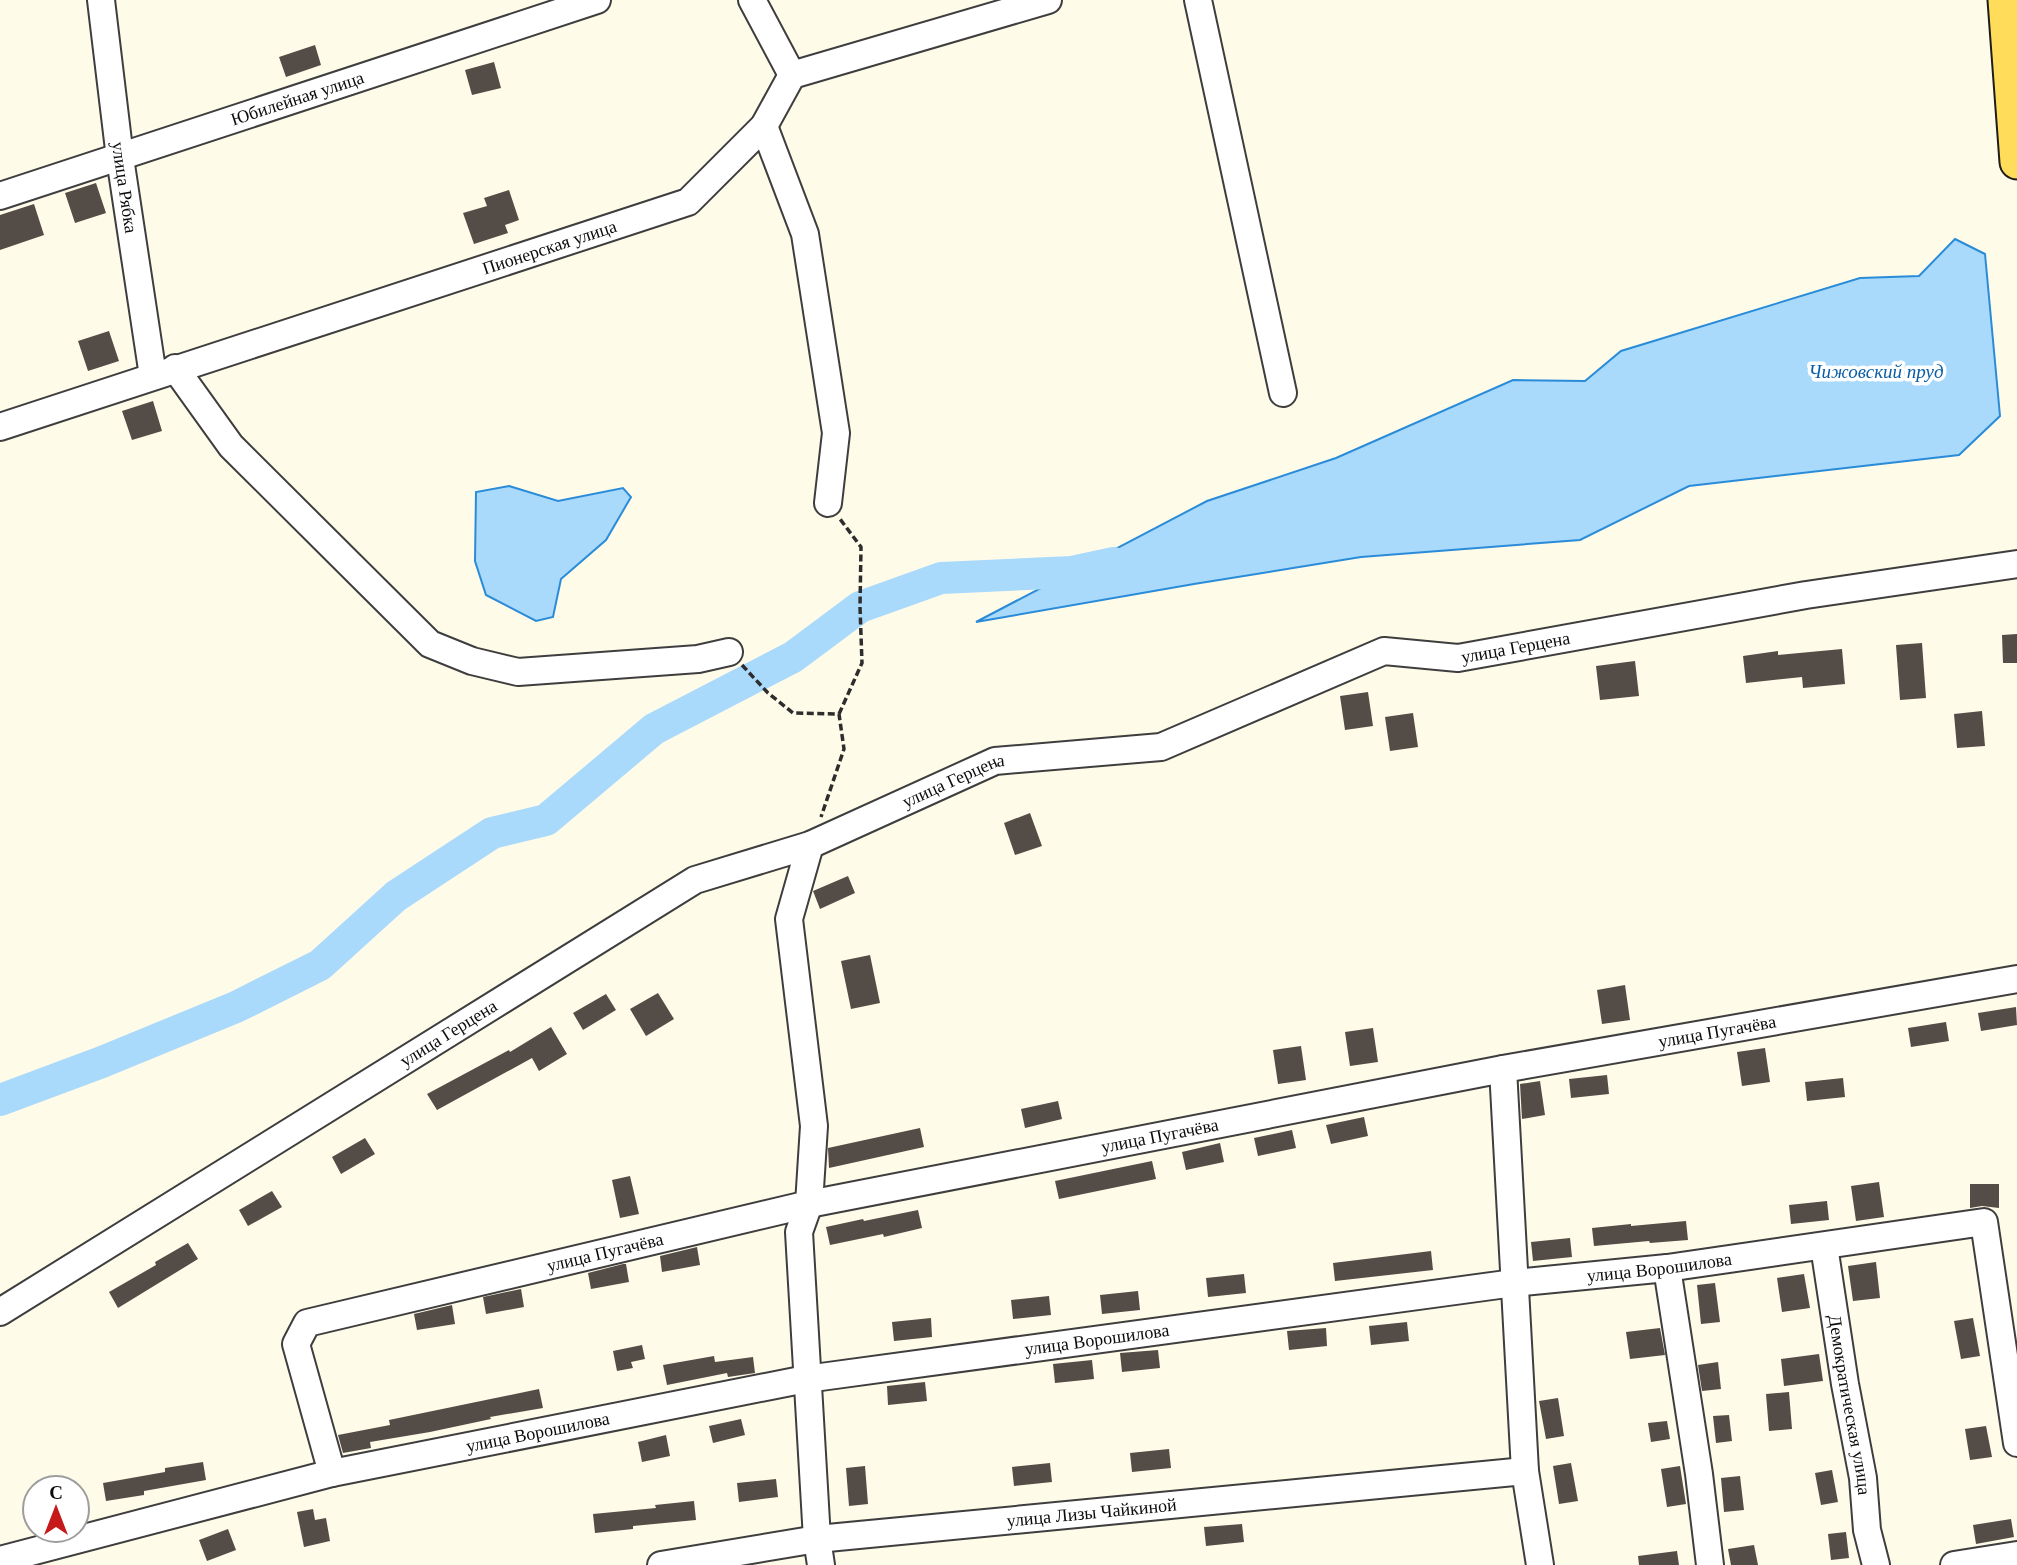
<svg xmlns="http://www.w3.org/2000/svg" width="2017" height="1565" font-family="Georgia,serif">
<style>
.water{fill:#a9d9fb;stroke:#2a8cd8;stroke-width:2}
.lines{fill:none;stroke-linecap:round;stroke-linejoin:round}
.river{stroke:#a9d9fb;stroke-width:32}
.building{fill:#544c46}
.minor-casing{stroke:#3e3e3e;stroke-width:30}
.major-casing{stroke:#1c1c1c;stroke-width:37}
.path{stroke:#2d2d2d;stroke-width:3.5;stroke-dasharray:7 3.5;stroke-linecap:butt}
.minor{stroke:#fff;stroke-width:26}
.major{stroke:#ffdc59;stroke-width:33}
.labels{text-anchor:middle;stroke-width:7;stroke-linejoin:round;paint-order:stroke}
.street-label{font-size:18px;fill:#0b0b0b;stroke:#fff}
.water-label{font-size:19px;font-style:italic;fill:#0b5da5;stroke:#fff}
</style>
<rect width="100%" height="100%" fill="#fffbe9"/>
<!-- water -->
<path class="water" d="M1955,239L1985,254L2000,416L1959,455L1689,486L1580,540L1361,557L1194,584L976,622L1207,501L1336,458L1513,380L1585,381L1621,351L1860,278L1919,276Z
M509,486L558,501L623,488L631,497L606,540L561,579L553,617L536,621L486,595L475,561L476,492Z"/>
<g class="lines">
<!-- river -->
<path class="river" d="M0,1100L102,1062L236,1007L320,965L396,896L492,833L546,820L654,729L793,657L860,607L941,578L1072,572L1114,563"/>
</g>
<!-- building -->
<path class="building" d="M315,45L321,65L286,77L279,57Z
M494,62L501,88L472,95L465,70Z
M96,183L106,213L75,223L65,193Z
M509,190L519,220L505,225L508,233L474,244L463,213L487,206L484,198Z
M34,204L44,235L0,250V215Z
M109,331L119,361L88,371L78,341Z
M153,401L162,431L132,440L122,411Z
M2017,634V663H2003L2002,635Z
M1922,643L1926,698L1900,700L1896,645Z
M1842,649L1845,684L1803,688L1802,677L1746,683L1743,656L1778,651V655Z
M1635,661L1639,696L1600,700L1596,666Z
M1368,692L1373,726L1345,730L1340,696Z
M1982,711L1985,746L1957,748L1954,714Z
M1413,713L1418,747L1390,751L1385,717Z
M1030,813L1042,846L1015,855L1004,823Z
M848,876L855,893L820,909L813,891Z
M870,955L880,1003L851,1009L841,961Z
M1625,985L1630,1020L1602,1024L1597,990Z
M658,993L674,1019L646,1036L630,1009Z
M606,994L616,1010L583,1030L573,1013Z
M2016,1007L2017,1025L1981,1031L1978,1013Z
M1946,1022L1949,1041L1911,1047L1908,1028Z
M551,1027L567,1054L539,1071L532,1058L437,1110L427,1094L509,1050L510,1052Z
M1373,1028L1378,1062L1350,1066L1345,1032Z
M1301,1046L1306,1080L1278,1084L1273,1050Z
M1765,1048L1770,1082L1742,1086L1737,1052Z
M1607,1075L1609,1094L1571,1098L1569,1079Z
M1843,1078L1845,1097L1807,1101L1805,1082Z
M1540,1081L1545,1115L1522,1119L1520,1084Z
M1058,1101L1062,1119L1025,1128L1021,1109Z
M1364,1117L1368,1136L1331,1144L1326,1125Z
M920,1128L924,1147L829,1168L828,1148Z
M1292,1130L1296,1148L1258,1156L1254,1138Z
M365,1138L375,1154L341,1174L332,1157Z
M1220,1143L1224,1162L1186,1170L1182,1152Z
M1152,1161L1156,1179L1059,1199L1055,1181Z
M630,1176L639,1214L620,1218L612,1180Z
M1879,1182L1884,1217L1856,1221L1851,1186Z
M1970,1184H1999V1208L1982,1206L1970,1208Z
M272,1191L282,1207L248,1226L239,1210Z
M1827,1201L1829,1220L1791,1224L1789,1205Z
M918,1210L922,1228L884,1237L883,1234L830,1245L826,1227L863,1219L864,1221Z
M1686,1221L1688,1240L1650,1243L1649,1241L1594,1246L1592,1228L1631,1224V1226Z
M1570,1238L1572,1257L1533,1261L1531,1242Z
M188,1243L198,1259L118,1308L109,1292L156,1265L155,1262Z
M697,1247L700,1265L662,1272L660,1256Z
M1431,1251L1433,1270L1335,1281L1333,1263Z
M1876,1262L1880,1298L1853,1301L1848,1266Z
M623,1264H626L629,1282L591,1289L588,1273Z
M1244,1274L1246,1293L1208,1297L1206,1278Z
M1804,1274L1810,1308L1782,1312L1777,1278Z
M1715,1283L1720,1322L1701,1324L1697,1285Z
M521,1289L524,1307L486,1314L483,1297Z
M1138,1291L1140,1310L1102,1314L1100,1295Z
M1049,1296L1051,1315L1013,1319L1011,1300Z
M452,1305L455,1324L417,1330L414,1314Z
M931,1318L932,1337L894,1341L892,1322Z
M1973,1318L1980,1356L1961,1359L1954,1321Z
M1407,1322L1409,1341L1371,1345L1369,1326Z
M1326,1328L1327,1346L1289,1350L1287,1331Z
M1660,1328L1665,1355L1630,1359L1626,1332Z
M642,1345L645,1359L631,1362L633,1368L617,1371L613,1351Z
M1158,1350L1160,1368L1122,1372L1120,1353Z
M1819,1354L1823,1381L1784,1386L1781,1359Z
M714,1356L715,1362L753,1357L755,1373L728,1377L727,1373L667,1385L663,1365Z
M1092,1360L1094,1379L1055,1383L1053,1364Z
M1718,1362L1721,1389L1702,1391L1698,1365Z
M925,1382L927,1401L888,1405L887,1386Z
M539,1389L543,1408L490,1417L491,1419L430,1432L370,1442L371,1448L343,1453L338,1435L390,1425L389,1420Z
M1789,1392L1792,1429L1769,1431L1766,1394Z
M1558,1398L1564,1436L1546,1439L1539,1401Z
M1729,1415L1732,1441L1716,1443L1713,1416Z
M741,1419L745,1435L713,1443L709,1426Z
M1667,1421L1670,1439L1651,1442L1648,1423Z
M1986,1426L1992,1457L1970,1460L1965,1429Z
M666,1435L670,1456L642,1462L638,1442Z
M1169,1449L1171,1468L1132,1472L1130,1453Z
M203,1462L206,1480L144,1491V1495L106,1501L103,1483L165,1472V1468Z
M1050,1463L1052,1482L1014,1486L1012,1467Z
M1571,1463L1578,1501L1559,1504L1553,1466Z
M865,1466L868,1504L849,1506L846,1468Z
M1680,1466L1686,1504L1667,1507L1661,1469Z
M1832,1470L1838,1502L1821,1505L1815,1473Z
M1740,1476L1744,1510L1724,1512L1721,1478Z
M776,1479L778,1497L739,1502L737,1483Z
M694,1501L696,1520L633,1526V1529L595,1533L593,1514L656,1508L655,1505Z
M313,1509L315,1520L326,1518L330,1541L304,1547L297,1512Z
M2011,1519L2014,1537L1976,1544L1973,1525Z
M1242,1524L1244,1542L1206,1546L1204,1527Z
M228,1529L236,1550L207,1561L199,1540Z
M1846,1532L1849,1558L1831,1560L1828,1534Z
M1754,1545L1758,1565H1731L1728,1549Z
M1677,1551L1679,1565H1639L1638,1556Z"/>
<g class="lines">
<!-- minor casing -->
<g class="minor-casing">
<g id="minor">
<path id="s1" d="M101,0L120,158L153,376"/>
<path d="M752,0L792,75"/>
<path d="M1198,0L1283,393"/>
<path d="M764,126L805,234L836,433L828,503"/>
<path id="s2" d="M0,196L597,0"/>
<path d="M175,368L231,446L430,644L472,661L518,672L698,659L729,652"/>
<path id="s3" d="M0,427L688,202L764,126L792,75L1048,0"/>
<path d="M810,845L789,919L814,1126L809,1204L799,1232L817,1539L821,1565"/>
<path d="M1503,1069L1525,1471L1540,1565"/>
<path id="s4" d="M1824,1246L1845,1384L1863,1478L1867,1530L1876,1565"/>
<path d="M1667,1268L1699,1474L1710,1565"/>
<path id="s5" d="M0,1312L695,880L810,845L995,761L1161,747L1384,651L1458,658L1806,595L2017,564"/>
<path id="s6" d="M332,1473L296,1344L307,1323L809,1204L1503,1069L2017,979"/>
<path id="s7" d="M0,1560L332,1473L806,1379L1514,1283L1667,1268L1984,1222L2017,1443"/>
<path id="s8" d="M661,1565L817,1539L1525,1471"/>
<path d="M1954,1565L2017,1555"/>
</g>
</g>
<!-- major casing -->
<g class="major-casing">
<path id="major" d="M2005,0L2017,162"/>
</g>
<!-- path -->
<path class="path" d="M742,665L768,693L793,713L839,714L844,749L821,817
M839,714L862,663L860,607L861,547L840,519"/>
<!-- minor -->
<use href="#minor" class="minor"/>
<!-- major -->
<use href="#major" class="major"/>
</g>
<g class="labels">
<!-- street labels -->
<g class="street-label">
<text dy="6" stroke="none"><textPath href="#s2" startOffset="313">Юбилейная улица</textPath></text>
<text dy="6" stroke="none"><textPath href="#s1" startOffset="189">улица Рябка</textPath></text>
<text dy="6" stroke="none"><textPath href="#s3" startOffset="578">Пионерская улица</textPath></text>
<text dy="6" stroke="none"><textPath href="#s5" startOffset="1684">улица Герцена</textPath></text>
<text dy="6" stroke="none"><textPath href="#s5" startOffset="1096">улица Герцена</textPath></text>
<text dy="6" stroke="none"><textPath href="#s6" startOffset="1598">улица Пугачёва</textPath></text>
<text dy="6" stroke="none"><textPath href="#s5" startOffset="528">улица Герцена</textPath></text>
<text dy="6" stroke="none"><textPath href="#s6" startOffset="1031">улица Пугачёва</textPath></text>
<text dy="6" stroke="none"><textPath href="#s6" startOffset="464">улица Пугачёва</textPath></text>
<text dy="6" stroke="none"><textPath href="#s7" startOffset="1687">улица Ворошилова</textPath></text>
<text dy="6" stroke="none"><textPath href="#s7" startOffset="1120">улица Ворошилова</textPath></text>
<text dy="6" stroke="none"><textPath href="#s4" startOffset="161">Демократическая улица</textPath></text>
<text dy="6" stroke="none"><textPath href="#s7" startOffset="553">улица Ворошилова</textPath></text>
<text dy="6" stroke="none"><textPath href="#s8" startOffset="434">улица Лизы Чайкиной</textPath></text>
</g>
<!-- water labels -->
<g class="water-label">
<text x="1876" y="378">Чижовский пруд</text>
</g>
</g>
<!-- north arrow -->
<g transform="translate(56 1509)"><circle r="33" fill="#ffffff" stroke="#9d9d9d" stroke-width="2"/>
<path d="M0-5L12 26L0 18L-12 26Z" fill="#c5191b"/>
<text y="-10" font-size="19" font-weight="bold" text-anchor="middle" fill="#0b0b0b">С</text>
</g>
</svg>
